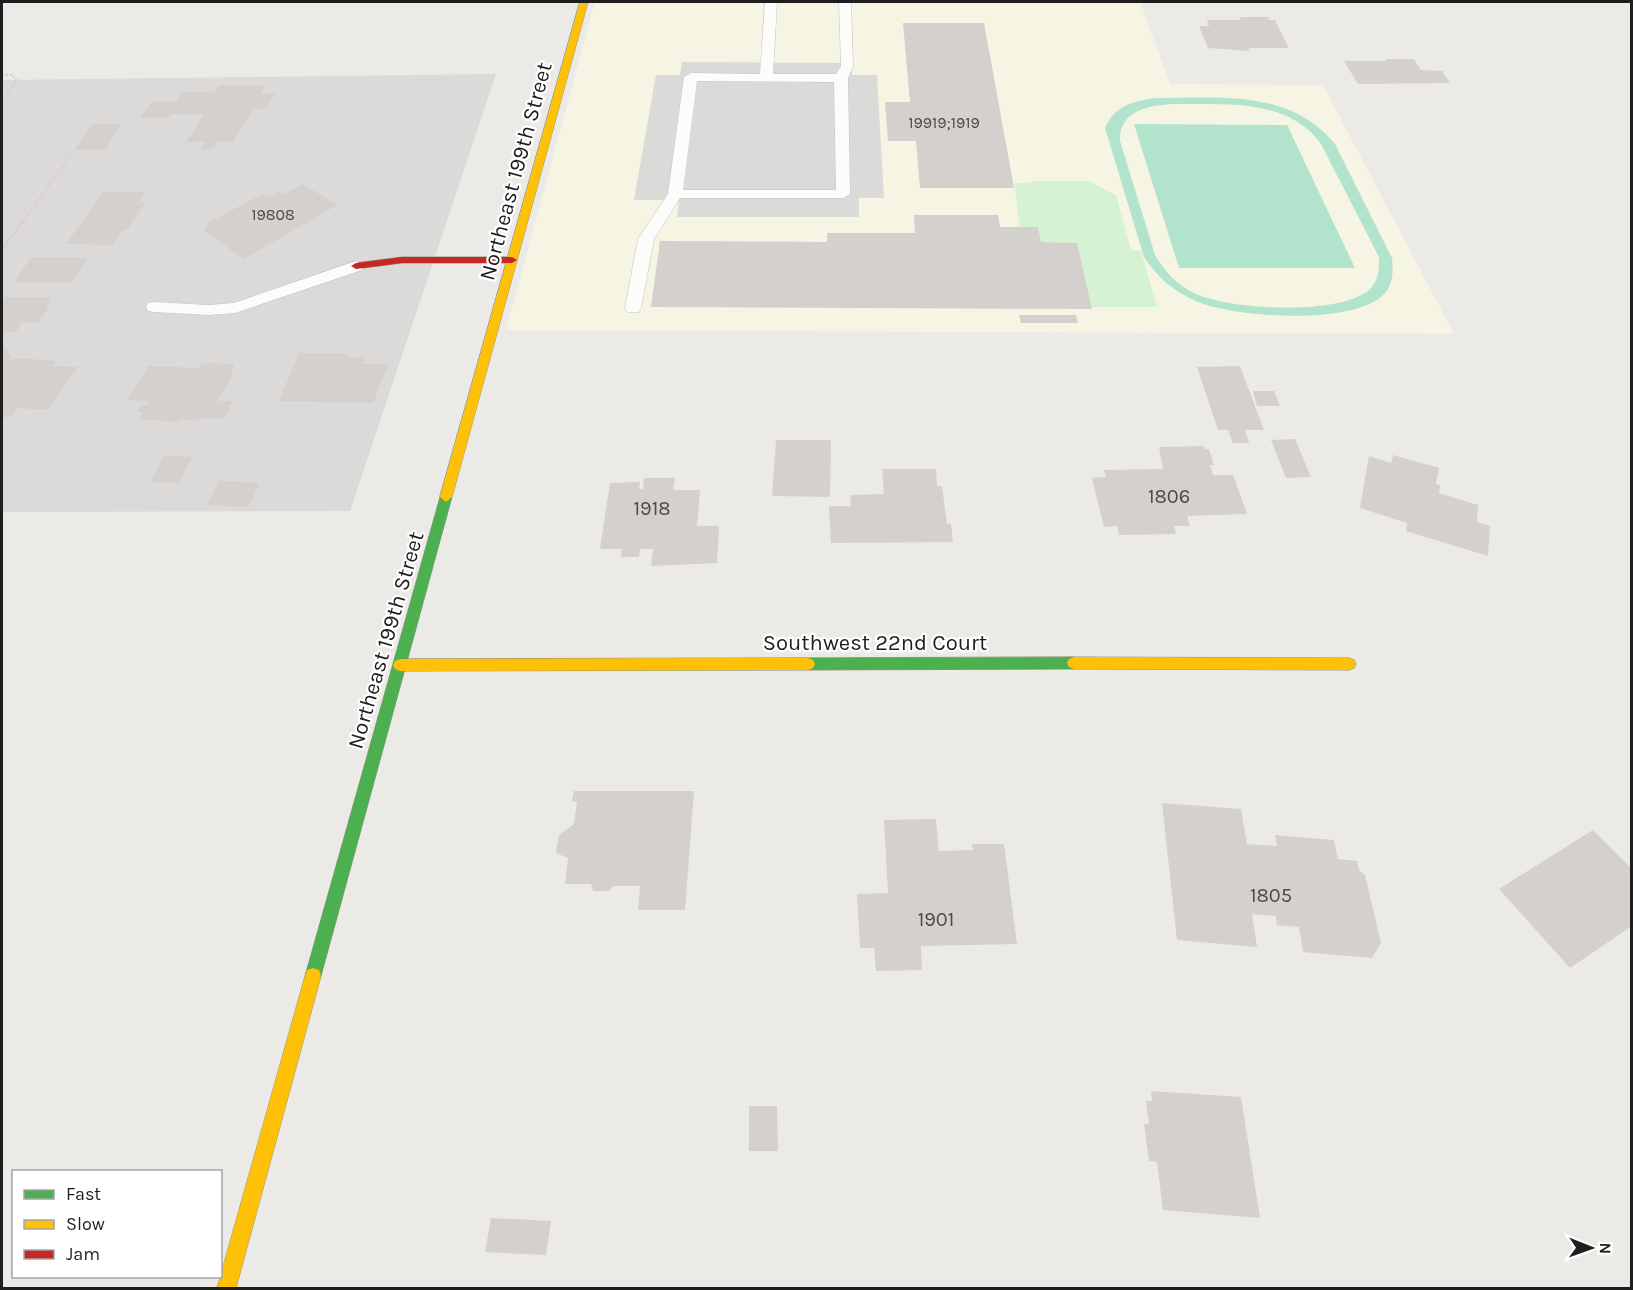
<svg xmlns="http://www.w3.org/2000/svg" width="1633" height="1290" font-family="Karla,sans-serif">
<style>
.residential{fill:#dbdad8}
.education{fill:#f6f4e2}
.religious{fill:#dadad8}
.park{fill:#d5f2d3}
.pitch{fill:#b2e3cc;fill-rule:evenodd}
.building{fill:#d3d0ce}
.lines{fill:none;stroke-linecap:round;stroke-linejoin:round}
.lane-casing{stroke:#c5c4c3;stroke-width:1}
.fast-casing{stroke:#95957f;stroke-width:1}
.slow-casing{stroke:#95957f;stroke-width:1}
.jam-casing{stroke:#95957f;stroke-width:1}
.path-far1{stroke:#dacbca;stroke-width:2;stroke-dasharray:2 2;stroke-linecap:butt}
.path{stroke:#dacbca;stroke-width:3;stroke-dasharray:2 2;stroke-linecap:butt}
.lane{fill:#fcfcfb;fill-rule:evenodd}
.fast{fill:#4caf50;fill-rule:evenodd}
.slow{fill:#ffc107;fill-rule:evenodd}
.jam{fill:#c62828;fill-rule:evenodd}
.labels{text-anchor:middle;stroke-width:4.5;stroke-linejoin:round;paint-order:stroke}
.far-number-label{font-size:16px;fill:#4b4a4a}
.number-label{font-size:20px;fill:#4b4a4a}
.street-label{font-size:22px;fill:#1e1e1e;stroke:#fff}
</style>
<rect width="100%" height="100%" fill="#eceae7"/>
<!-- residential -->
<path class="residential" d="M496,74L350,511L2,512V80Z"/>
<!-- education -->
<path class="education" d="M595,2H1140L1170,84L1323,85L1454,334L506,330Z"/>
<!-- religious -->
<path class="religious" d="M682,62L852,63V75H877L884,198H859V217H677L679,200H634L656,75H680Z"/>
<!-- park -->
<path class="park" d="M1030,181H1089L1116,195L1131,250L1141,251L1157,307H1091L1077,243L1041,242L1020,227L1014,183H1031Z"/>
<!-- pitch -->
<path class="pitch" d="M1157,98C1221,98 1289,89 1335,144L1392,258C1393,272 1394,285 1382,296C1351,325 1233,318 1196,301C1173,291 1158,278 1144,257L1105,128C1115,105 1134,101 1157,98ZM1171,104C1222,105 1288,97 1321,144L1379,257C1379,269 1379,281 1369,290C1339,316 1228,310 1194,293C1176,284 1165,272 1155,255L1120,141C1119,111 1147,106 1171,104Z
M1134,124L1287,125L1355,268H1179Z"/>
<!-- building -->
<path class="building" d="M1239,17H1268L1270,20H1275L1289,48H1248L1250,51L1208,48L1199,26H1209L1207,20H1241Z
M903,23H984L1014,188H920L916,141H888L885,102H910Z
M1385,59H1414L1421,70L1442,71L1450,83L1358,84L1344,61H1387Z
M219,85L265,86L261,94H275L266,109H253L233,142H217L214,149H200L205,142H186L204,114H171L168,118H140L152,101H176L183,92H214Z
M92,124H122L105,150H74Z
M303,184L337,205L244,259L204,231L208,223L262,194L268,197L279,191L284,194Z
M103,192H146L139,203H145L126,231H122L113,245L66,244Z
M914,215H998L1000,227H1038L1041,242L1077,243L1092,309L651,307L660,241L827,242V233H915Z
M31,257L88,258L72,282L14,283Z
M2,297H51L47,305H50L39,322H22L16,332H6L2,339Z
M1019,315H1076L1078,323H1021Z
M4,345L12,361L14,358L44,360L56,361L54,366L78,367L47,410L18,408L11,417H2V346Z
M299,353L349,354L348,357H365L362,364H388L373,403L279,401Z
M202,363L235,364L230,372H234L218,401H233L224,418L182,420L177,422L140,419L143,412H137L142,405H147L149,401L127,400L148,366L199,368Z
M1240,366L1264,430H1245L1249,443H1233L1228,430H1218L1197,367Z
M1253,391H1274L1280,406H1257Z
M1295,439L1311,477L1286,478L1271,440Z
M776,440H831L830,497L772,496Z
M1204,446L1205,449H1209L1214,465H1210L1213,475H1233L1247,514L1187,516L1190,526H1174L1176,534L1119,535L1117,526L1104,527L1092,478L1106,477L1104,470L1163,469L1159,447Z
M1393,455L1439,468L1436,484L1440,485L1439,493L1478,505L1477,522L1490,526L1488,556L1406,531L1407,523L1360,508L1369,456L1391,463Z
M164,456L192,457L179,483H150Z
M882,469H936L937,486H942L947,524H951L953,542L831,543L829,506H851L850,495L884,494Z
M644,478H675L673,490H700L697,526H719L717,563L651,566L653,549H640L639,557H621L622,549H600L610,483L640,482L639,489H643Z
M219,481L260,483L248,507L206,505Z
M574,791H694L685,910H638L640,886H614L608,891H593L591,884H565L568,858L556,853L559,835L574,824L577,802L572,801Z
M1162,803L1241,809L1247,844L1277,846L1275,835L1334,840L1338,859L1357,861L1359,870L1365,875L1381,943L1372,958L1303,952L1299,927L1277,925L1276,916L1252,914L1257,947L1177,940Z
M936,819L939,851L973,850L972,844H1004L1017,944L921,946L922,970L876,971L874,948H860L857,894L888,893L884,820Z
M1593,830L1632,869V926L1570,968L1499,889Z
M1151,1091L1241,1097L1260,1218L1163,1210L1157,1162L1149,1161L1144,1124H1149L1146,1101H1152Z
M749,1106H777L778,1151H749Z
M491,1218L551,1221L546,1255L485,1252Z"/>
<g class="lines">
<!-- lane casing -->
<g class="lane-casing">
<path id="lane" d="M765,2H777L773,74H836L841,66L839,2H851L853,66L848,78L850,194L843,198H680L654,239L641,308L639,312H627L625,308L638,239L668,194L684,77L691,73L760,74ZM697,81L834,82L836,190H683Z
M356,261L364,266L362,270L235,313L209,315L154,312L148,311L146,307L148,303L154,302L209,305L234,303Z"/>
</g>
<!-- fast casing -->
<g class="fast-casing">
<path id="fast" d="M446,492L452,497L321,976L319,982L313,984L307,982L305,976L440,497Z
M1074,657L1079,659L1081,663L1079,667L1074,669L808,670L803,668L801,664L803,660L808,658Z"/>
</g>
<!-- slow casing -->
<g class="slow-casing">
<path id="slow" d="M580,2H588L452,497L446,502L440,497Z
M1074,657L1349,658L1354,660L1356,664L1354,668L1349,670L1074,669L1069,667L1067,663L1069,659Z
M808,658L813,660L815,664L813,668L808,670L400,671L395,669L393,665L395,661L400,659Z
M313,968L319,970L321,976L236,1288H217L305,976L307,970Z"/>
</g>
<!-- jam casing -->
<g class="jam-casing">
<path id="jam" d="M402,257H512L517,260L512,263H402L356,269L351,266L356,263Z"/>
</g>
<!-- path-far1 -->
<path class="path-far1" d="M2,75H13L17,81L2,100
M22,222L72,154"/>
<!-- path -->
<path class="path" d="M2,249L23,221"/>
<!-- lane -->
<use href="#lane" class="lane"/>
<!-- fast -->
<use href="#fast" class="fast"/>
<!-- slow -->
<use href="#slow" class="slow"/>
<!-- jam -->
<use href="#jam" class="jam"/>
</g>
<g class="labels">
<!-- far-number labels -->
<g class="far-number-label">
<text x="944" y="128">19919;1919</text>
<text x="273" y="220">19808</text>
</g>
<!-- number labels -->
<g class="number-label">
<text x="1169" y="503">1806</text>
<text x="652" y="515">1918</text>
<text x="1271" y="902">1805</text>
<text x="936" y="926">1901</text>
</g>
<!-- street labels -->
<g class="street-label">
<text transform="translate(515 171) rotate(-75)" y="8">Northeast 199th Street</text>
<text transform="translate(385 640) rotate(-74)" y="8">Northeast 199th Street</text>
<text x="875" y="650">Southwest 22nd Court</text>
</g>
</g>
<!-- border -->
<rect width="1633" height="1290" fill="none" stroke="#1e1e1e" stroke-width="6"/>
<!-- legend -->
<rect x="12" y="1170" width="210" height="108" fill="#ffffff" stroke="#a5a5a5" stroke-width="1.5"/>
<rect x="24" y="1190" width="30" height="9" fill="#4caf50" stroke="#a5a5a5" stroke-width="1.5"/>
<text x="66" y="1200" font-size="18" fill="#1e1e1e">Fast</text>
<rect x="24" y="1220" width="30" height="9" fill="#ffc107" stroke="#a5a5a5" stroke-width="1.5"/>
<text x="66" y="1230" font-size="18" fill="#1e1e1e">Slow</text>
<rect x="24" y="1250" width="30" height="9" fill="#c62828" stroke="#a5a5a5" stroke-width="1.5"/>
<text x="66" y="1260" font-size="18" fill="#1e1e1e">Jam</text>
<!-- north arrow -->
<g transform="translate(1591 1248) rotate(91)" stroke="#ffffff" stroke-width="4.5" paint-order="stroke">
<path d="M0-4.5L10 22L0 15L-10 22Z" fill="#1e1e1e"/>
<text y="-9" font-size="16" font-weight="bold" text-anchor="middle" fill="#1e1e1e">N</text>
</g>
</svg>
